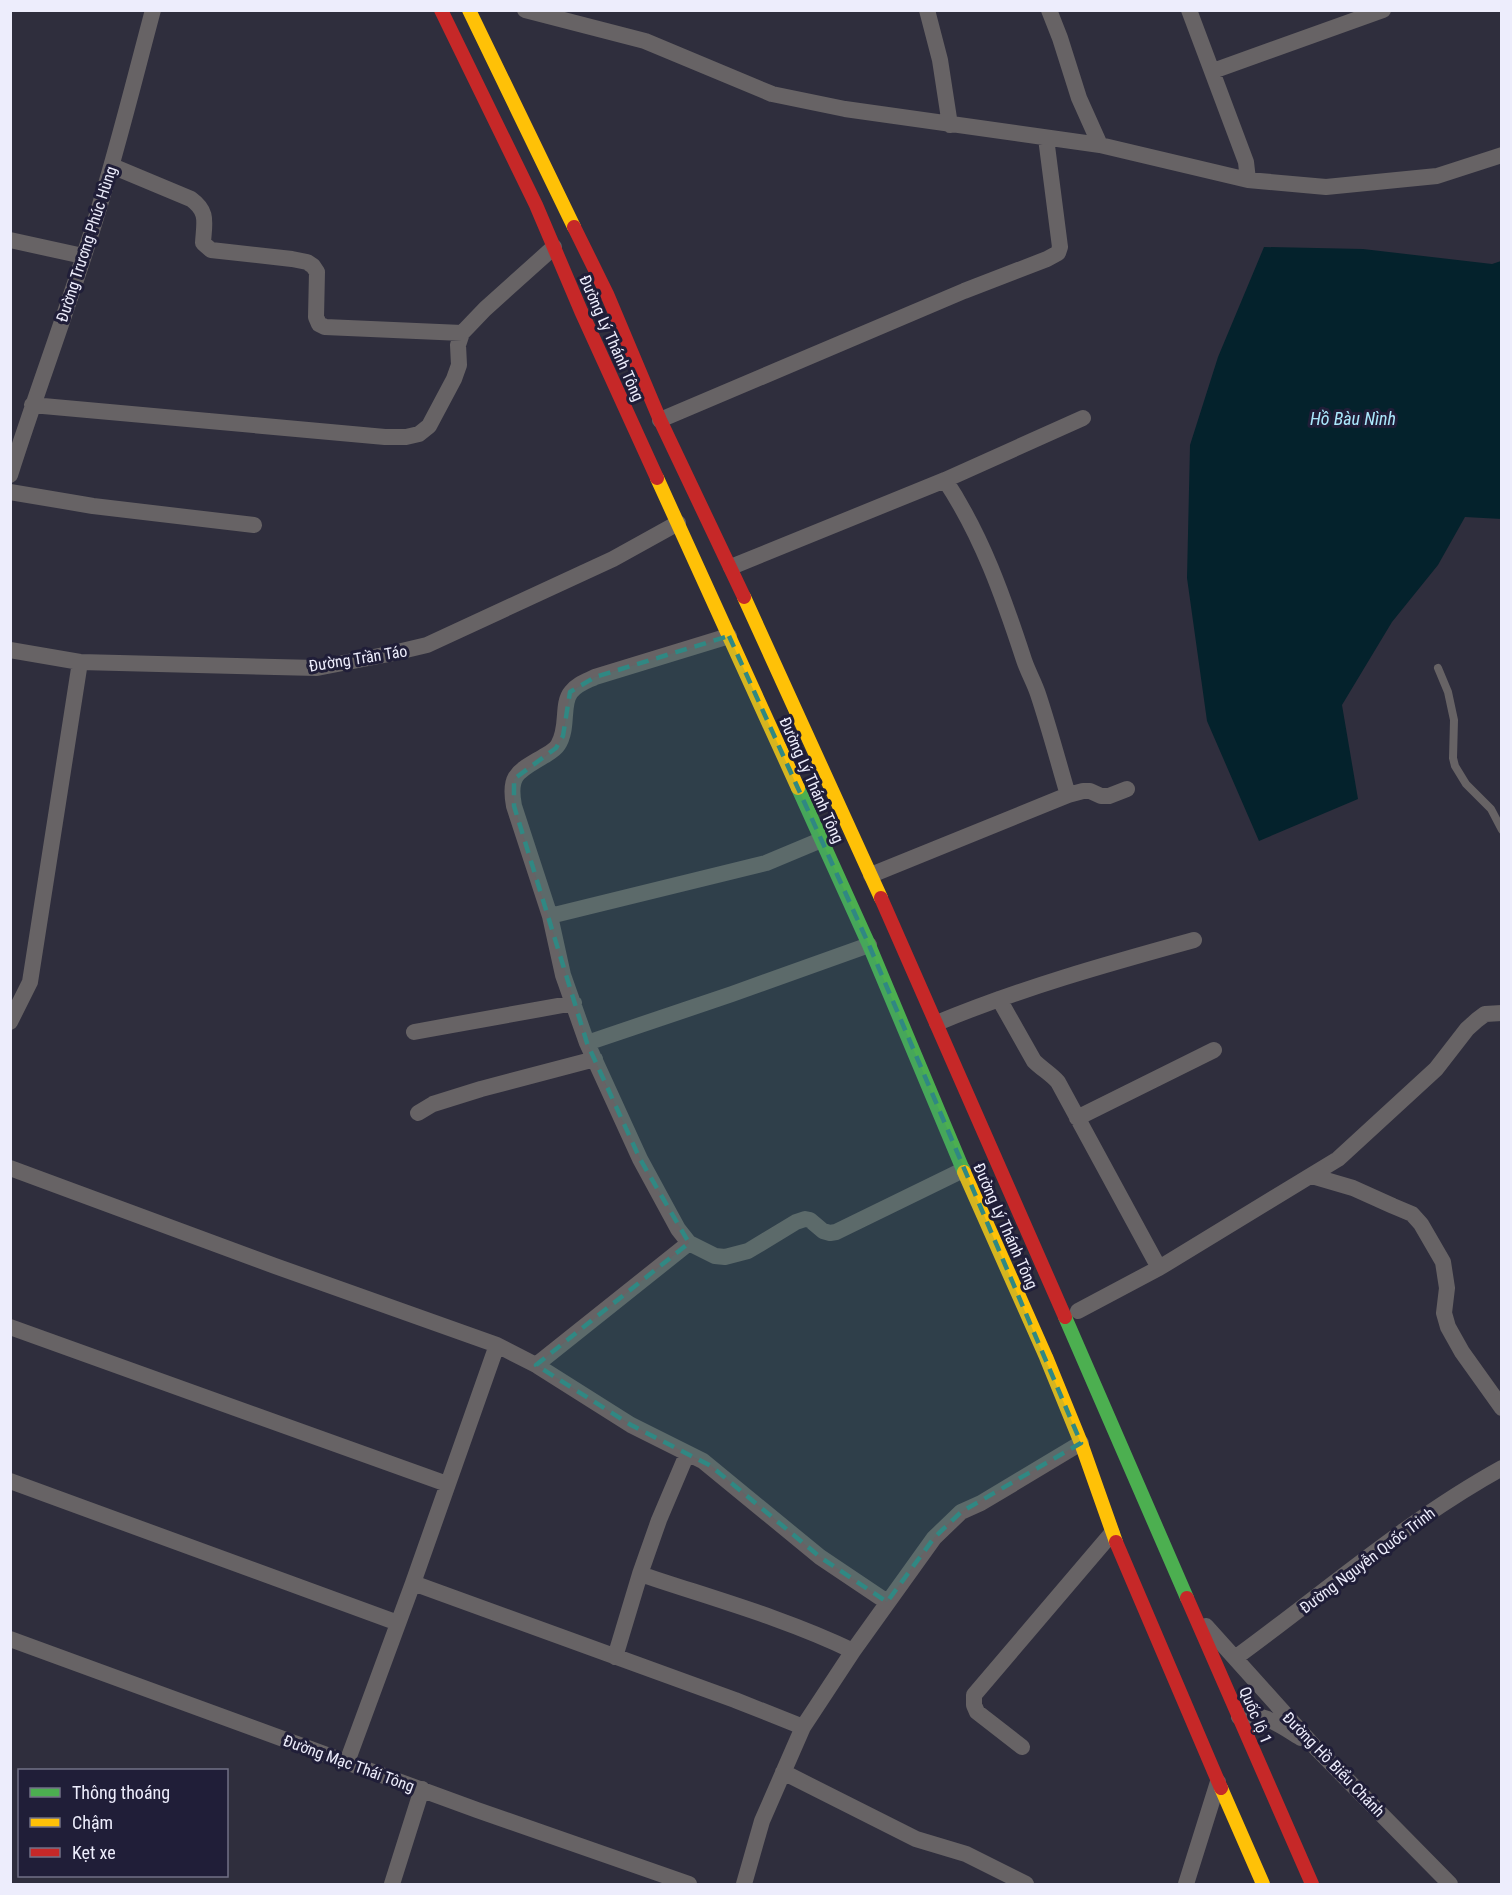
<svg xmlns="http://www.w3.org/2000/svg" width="1512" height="1895" font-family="'Roboto Condensed',sans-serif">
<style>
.water{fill:#04222c}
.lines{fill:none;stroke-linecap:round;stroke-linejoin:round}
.lane{stroke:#676365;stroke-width:8}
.street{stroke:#676365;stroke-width:16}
.fast{stroke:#4caf50;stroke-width:14}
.slow{stroke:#ffc107;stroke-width:14}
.jam{stroke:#c62828;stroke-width:14}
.marked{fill:#308883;fill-opacity:0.2;stroke:#308883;stroke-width:4.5;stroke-dasharray:12 8;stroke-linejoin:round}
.labels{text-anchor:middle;stroke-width:6;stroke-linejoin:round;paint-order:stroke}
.street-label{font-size:16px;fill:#ededfc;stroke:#201e38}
.water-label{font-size:18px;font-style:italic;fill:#abe8fc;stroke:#201e38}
</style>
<rect width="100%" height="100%" fill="#2f2e3d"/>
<!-- water -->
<path class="water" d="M1264,247L1363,249L1492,264L1501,261L1502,519L1465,517L1438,565L1392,622L1342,705L1358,799L1259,841L1207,721L1187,578L1190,445L1218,357Z"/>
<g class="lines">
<!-- lane -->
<path class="lane" d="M1438,668L1448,692L1454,720L1453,758L1455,766L1466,784L1491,809L1502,830"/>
<!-- street -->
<path class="street" d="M525,10L645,41L772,94L845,109L1100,145L1248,180L1326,187L1437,176L1502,155
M927,10L940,60L950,125
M1049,10L1060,38L1079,98L1100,145
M1189,10L1246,162L1248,180
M1213,71L1383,10
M112,166L191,199C209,212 204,223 203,243L211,250L292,259L307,262L313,266L317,272L316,317L319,324L325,327L462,333
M10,240L83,256
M32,405L385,437H406L419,434L429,426L454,379L459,365L458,345L462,333L485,309L554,247
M660,420L964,291L1047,259L1058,253L1060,247L1046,138
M10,475C37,390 69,306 95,221C117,151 134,81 153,10
M945,480C982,536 1003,596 1024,660C1028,672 1034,682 1038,694C1049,727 1058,761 1068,795
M10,492L93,506L254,525
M731,567L945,480L1083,418
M729,636L595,677C587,681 577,684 571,692C561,704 569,728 558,745C555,750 549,753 544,756C518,772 508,774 514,806L550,916L563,975L587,1043L640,1159L678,1229L689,1243L715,1256L725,1257L748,1251L796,1222L805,1219L810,1220L823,1231L830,1233L836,1232L963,1170
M10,650L80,662L317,668L389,654L427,645L613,559L678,523
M871,875L1068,795L1083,791H1090L1101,796H1109L1127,789
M550,916L766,863L821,840
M999,999L1034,1061C1042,1069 1051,1074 1058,1082L1159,1268
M10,1022L30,982L80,662
M937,1023C1021,988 1107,964 1194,940
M414,1032L574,1003
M587,1043L732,994L869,945
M418,1113L433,1104L481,1089L595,1059
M1077,1118L1214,1050
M10,1168L275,1266L497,1345L536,1365L631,1425L703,1461L820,1557L887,1602
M1312,1176L1353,1188L1393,1206L1412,1214L1421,1224L1443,1262L1447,1288L1444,1313L1448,1327L1462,1352L1502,1408
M1078,1311L1159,1268L1338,1159L1436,1069L1467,1029L1477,1020L1485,1014L1502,1013
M10,1327L447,1484
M536,1365L689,1243
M10,1481L398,1623
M640,1574C711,1598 785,1618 853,1651
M413,1583L735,1700L803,1727
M1206,1626L1313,1745L1450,1884
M10,1639L477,1810L689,1884
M615,1657L640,1574L659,1520L687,1454
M1235,1658C1323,1594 1406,1521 1502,1468
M1239,1717C1262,1710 1282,1727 1301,1738
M1022,1747L977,1712L974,1705V1695L1112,1533
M347,1762L413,1583L497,1345
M783,1772L916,1839L966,1854L1026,1884
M392,1884L422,1789
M744,1884L762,1821L803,1727L853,1651L934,1538L961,1512L981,1503L1081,1443
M1186,1884L1218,1782"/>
<!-- fast -->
<path class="fast" d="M798,788L869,945L964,1172
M1065,1317L1187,1598"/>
<!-- slow -->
<path class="slow" d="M469,10L574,227
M657,478L798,788
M744,597L881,898
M964,1172L1046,1357L1081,1443L1116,1542
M1221,1788L1263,1884"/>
<!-- jam -->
<path class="jam" d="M441,10L536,205L581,311L657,478
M574,227L607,294L660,420L744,597
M881,898L1065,1317
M1116,1542L1221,1788
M1187,1598L1312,1884"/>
</g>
<!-- marked area -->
<path class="marked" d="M729,636L869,945L1081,1443L961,1512L934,1538L887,1602L820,1557L711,1466L631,1425L536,1365L689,1243L640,1159L587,1043L514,806V779L556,748L563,736L570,692L595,677Z"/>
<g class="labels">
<!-- street labels -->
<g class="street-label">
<text transform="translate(86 244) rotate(-72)" y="6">Đường Trương Phúc Hùng</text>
<text transform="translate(612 338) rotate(66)" y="6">Đường Lý Thánh Tông</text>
<text transform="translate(358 658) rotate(-9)" y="6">Đường Trần Táo</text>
<text transform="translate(812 780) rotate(66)" y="6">Đường Lý Thánh Tông</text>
<text transform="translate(1006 1226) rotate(66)" y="6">Đường Lý Thánh Tông</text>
<text transform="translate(1367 1560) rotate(-37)" y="6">Đường Nguyễn Quốc Trinh</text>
<text transform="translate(1256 1715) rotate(67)" y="6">Quốc lộ 1</text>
<text transform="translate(349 1763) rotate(20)" y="6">Đường Mạc Thái Tông</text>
<text transform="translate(1334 1764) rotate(46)" y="6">Đường Hồ Biểu Chánh</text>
</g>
<!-- water labels -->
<g class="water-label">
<text x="1353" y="425">Hồ Bàu Nình</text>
</g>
</g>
<!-- border -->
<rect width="1512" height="1895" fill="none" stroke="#ededfc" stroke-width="24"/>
<!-- legend -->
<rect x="18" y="1769" width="210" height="108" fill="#201e38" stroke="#727186" stroke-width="1.5"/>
<rect x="30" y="1788" width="30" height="9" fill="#4caf50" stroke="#727186" stroke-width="1.5"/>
<text x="72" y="1799" font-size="18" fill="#ededfc">Thông thoáng</text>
<rect x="30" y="1818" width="30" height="9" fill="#ffc107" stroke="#727186" stroke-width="1.5"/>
<text x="72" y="1829" font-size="18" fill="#ededfc">Chậm</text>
<rect x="30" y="1848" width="30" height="9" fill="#c62828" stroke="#727186" stroke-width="1.5"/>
<text x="72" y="1859" font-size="18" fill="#ededfc">Kẹt xe</text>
</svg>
